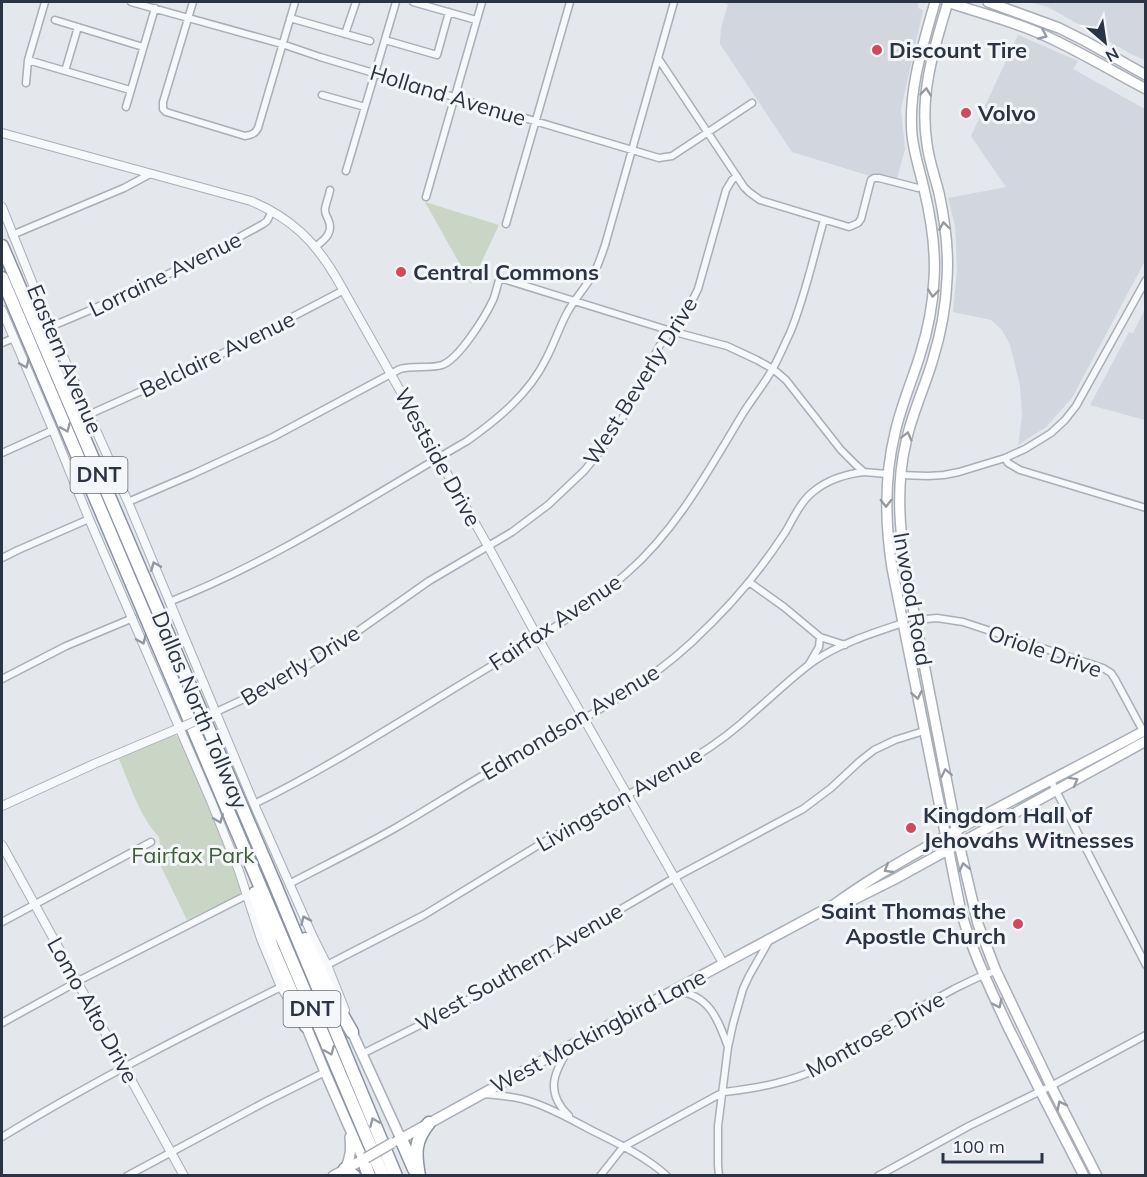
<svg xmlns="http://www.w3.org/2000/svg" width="1147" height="1177" font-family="Mulish,sans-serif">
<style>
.built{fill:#d2d6de}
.green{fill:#c9d6c5}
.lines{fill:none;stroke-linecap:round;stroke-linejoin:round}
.minor-casing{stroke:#a9aeb7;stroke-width:9}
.tertiary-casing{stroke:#a9aeb7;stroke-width:10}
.secondary-casing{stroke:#a9aeb7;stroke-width:12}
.motorway-casing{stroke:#8b94a3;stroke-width:15}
.minor{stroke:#f7f8fa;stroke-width:6}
.tertiary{stroke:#f7f8fa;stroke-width:8}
.secondary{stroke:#fff;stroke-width:9}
.motorway{stroke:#fff;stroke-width:12}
.tertiary-bridge-casing{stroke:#a9aeb7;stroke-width:10;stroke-linecap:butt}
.secondary-bridge-casing{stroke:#a9aeb7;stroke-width:12;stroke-linecap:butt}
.tertiary-bridge{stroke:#f7f8fa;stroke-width:8}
.secondary-bridge{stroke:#fff;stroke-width:9}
.oneway{stroke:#959aa2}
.oneway2{stroke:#9196a0}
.poi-dot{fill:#d1495b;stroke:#f4f6f9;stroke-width:2}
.labels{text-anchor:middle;stroke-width:6;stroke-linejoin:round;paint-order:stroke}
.shield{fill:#f4f6f9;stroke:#676e7b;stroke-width:1.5}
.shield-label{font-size:21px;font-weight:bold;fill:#2b3445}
.poi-label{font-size:22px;font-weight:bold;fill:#2b3445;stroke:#f4f6f9;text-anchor:start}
.street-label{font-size:22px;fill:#2b3445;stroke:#f4f6f9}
.park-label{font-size:22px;fill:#3f6138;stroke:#f4f6f9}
</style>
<rect width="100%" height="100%" fill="#e4e7ec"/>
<!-- built -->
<path class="built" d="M719,2H914L918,3V8L923,10L901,109L905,149L897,179L878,175L870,176L792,152L720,44L721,28L728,4Z
M1029,2H1145V60L1133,55L1048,7Z
M1018,35L1078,61L1073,69L1145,109L1146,259L1072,398L1046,427L1018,445L1022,416L1020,385L1010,345L1002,330L991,320L953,312L957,270L956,245L955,226L948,198L1006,187L971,136Z
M1145,309V420L1090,405L1129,332L1133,333Z"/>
<!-- green -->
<path class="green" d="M425,202L499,225L471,284Z
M175,735L179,738L221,836L241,891L239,895L187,920L154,852L160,845L159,837C141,819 129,783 119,759Z"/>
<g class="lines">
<!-- minor casing -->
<g class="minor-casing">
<path id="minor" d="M131,2L282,44L320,57L659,158L672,156L752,103
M193,2L163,102V109L166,112L245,136C251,135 255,134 258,128L295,2
M413,2L476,20
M290,18L370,41
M55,20L143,47
M345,34L356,2
M385,40L437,55L449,12
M658,58L744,187L749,192L760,200L849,227L858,223L861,219L871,180L874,178H879L918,188L924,186
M28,60L130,90
M65,71L78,27
M26,83L28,60L45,2
M322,95L365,107
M126,107L155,8
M346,171L396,2
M426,197L482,2
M506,224L570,2
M12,235L124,188L150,174
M315,247C326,239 334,232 328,219C326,214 325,215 325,209C326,203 329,196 330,190
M50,327C124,297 194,263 263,224L267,221L272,211
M2,343L14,338
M88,415L206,362L344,290
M2,453L53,430
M1005,458L1008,463L1020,470L1146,508
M900,475L928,476L944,475L959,472L1005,458L1025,449L1051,433L1065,420L1076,406L1146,280
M128,502L193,474L273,437L400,369C414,365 430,369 442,365C459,359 485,317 493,300C496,293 497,285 500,278L671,331L727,346L757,360L773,369L786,380L841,450L856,465L864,472L887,474
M2,558L18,550L89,519
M749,582L784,607L820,637L845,645
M169,602C274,561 370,497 467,441C498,419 529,394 546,359C554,344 559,328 567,313C575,298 587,286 595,271C599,263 602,254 605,245L674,2
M916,620L937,618L963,622L1103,668L1111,673L1115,679L1143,731
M809,664L819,647L820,637
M2,679L66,646L133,618
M216,712L272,686L297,672L324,655L429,581L512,532L548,505L584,471L598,454L614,432L633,400L651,362L660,345L687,311L698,289L726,190L732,180L737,176
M1050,779L1146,965
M254,804C322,771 386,730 450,691C511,653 574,620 628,572C677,529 708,471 742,415C751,400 763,386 772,370C779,358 784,345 790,333C805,297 813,258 824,220
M289,884C325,865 362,847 397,827C430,808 462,787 494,769C563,730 635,695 692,642C720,616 746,588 768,557C774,549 780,540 786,531C794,517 801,501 814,491C829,479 846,474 864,472
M2,922L151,842
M327,965L424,915L542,843L695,757C716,744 736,729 754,712C774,695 793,676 814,661C841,643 873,633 903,623
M675,991C709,994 718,1019 728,1047
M2,1023L84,978L247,895
M362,1054L450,1010L511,975L597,923L674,878L803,809L831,788L860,761L874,750L895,740L924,731
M482,1094C499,1095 517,1097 532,1102C553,1109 572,1120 591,1130C617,1143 645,1156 667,1176
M569,1116C544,1092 554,1071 571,1046
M2,1137C92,1082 186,1034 281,987
M127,1176L263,1103L325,1072
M600,1176L623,1147L718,1095L724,1092C758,1088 791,1082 822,1067C850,1054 875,1035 901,1018C918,1008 936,999 954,989C968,982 981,975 996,971
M719,1176L718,1165V1126L728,1047L733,1024L743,989L749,976L770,939
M878,1176L969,1126L1051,1086L1146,1035"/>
</g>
<!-- tertiary casing -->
<g class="tertiary-casing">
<path id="tertiary" d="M2,133L251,201C291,218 315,241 337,279L488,546L538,638L723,963
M2,207L50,327L128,502L254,804L313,937L327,965L345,1010
M2,310L53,430L89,519L211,801L239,871L261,939L281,987L294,1008
M2,806L94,764L184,726
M2,845L184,1176"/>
</g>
<!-- secondary casing -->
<g class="secondary-casing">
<path id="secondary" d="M935,2C923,45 908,90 912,135C914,154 920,171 924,189C931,218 936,249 934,279C933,304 928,330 920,355C912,381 901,406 895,433C884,478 885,523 892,568L960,907C971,950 990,988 1008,1027C1033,1077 1058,1126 1084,1176
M947,2C977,12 1009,20 1039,33C1076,49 1110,70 1146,89
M948,2C934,48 919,95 927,144C929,161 935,177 939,193C945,221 949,250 947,279C946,306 941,333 933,359C925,387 912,413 906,442C895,489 900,535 908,582L959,844L978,924L996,971L1051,1086L1097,1176
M988,2L1059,28L1085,41L1146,75
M838,904L851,901L893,880L1146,741
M306,1026L325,1072L363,1159
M352,1032L401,1139
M397,1141L540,1062L835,904C869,879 907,858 944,837C1011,800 1079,766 1146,730
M345,1169C351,1157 351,1149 350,1137
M333,1176L366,1158"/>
</g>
<!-- motorway casing -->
<g class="motorway-casing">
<path id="motorway" d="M2,246L274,882L396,1176
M2,278L383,1176
M255,893L272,947L306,1026
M305,939L335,1002L352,1032
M401,1139L414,1169
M363,1159L369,1176
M345,1169L354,1176
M419,1176C415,1154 414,1141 429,1123"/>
</g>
<!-- minor -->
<use href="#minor" class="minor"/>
<!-- tertiary -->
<use href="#tertiary" class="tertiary"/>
<!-- secondary -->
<use href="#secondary" class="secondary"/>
<!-- motorway -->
<use href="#motorway" class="motorway"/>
<!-- tertiary-bridge casing -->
<g class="tertiary-bridge-casing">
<path id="tertiary-bridge" d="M184,726L212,714"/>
</g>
<!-- secondary-bridge casing -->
<g class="secondary-bridge-casing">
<path id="secondary-bridge" d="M366,1158L392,1143"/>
</g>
<!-- tertiary-bridge -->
<use href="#tertiary-bridge" class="tertiary-bridge"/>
<!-- secondary-bridge -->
<use href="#secondary-bridge" class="secondary-bridge"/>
</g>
<!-- one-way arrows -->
<defs><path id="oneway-chevron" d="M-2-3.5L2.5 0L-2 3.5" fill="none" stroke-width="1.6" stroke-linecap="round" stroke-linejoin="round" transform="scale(1.5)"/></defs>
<g class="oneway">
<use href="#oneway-chevron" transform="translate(1043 35) rotate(24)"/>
<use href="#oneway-chevron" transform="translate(926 92) rotate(-84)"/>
<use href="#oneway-chevron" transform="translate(944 226) rotate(-98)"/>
<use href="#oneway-chevron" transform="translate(933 293) rotate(96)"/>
<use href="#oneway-chevron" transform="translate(66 428) rotate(67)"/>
<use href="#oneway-chevron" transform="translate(907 436) rotate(-76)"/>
<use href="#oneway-chevron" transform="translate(886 503) rotate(90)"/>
<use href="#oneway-chevron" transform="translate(917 695) rotate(79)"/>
<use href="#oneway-chevron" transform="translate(946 773) rotate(-101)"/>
<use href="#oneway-chevron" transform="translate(1074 781) rotate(-29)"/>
<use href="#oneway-chevron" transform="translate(964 867) rotate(-103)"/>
<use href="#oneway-chevron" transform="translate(888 869) rotate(149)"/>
<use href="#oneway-chevron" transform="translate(998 1004) rotate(64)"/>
<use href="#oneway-chevron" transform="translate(330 1051) rotate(67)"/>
<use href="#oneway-chevron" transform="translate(1061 1105) rotate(-117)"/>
<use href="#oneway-chevron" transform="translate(374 1122) rotate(-113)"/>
</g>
<g class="oneway2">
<use href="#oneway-chevron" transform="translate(25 364) rotate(67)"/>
<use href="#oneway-chevron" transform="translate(155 566) rotate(-112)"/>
<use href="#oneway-chevron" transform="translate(142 640) rotate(67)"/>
<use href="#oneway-chevron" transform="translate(219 819) rotate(68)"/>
<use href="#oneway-chevron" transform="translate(305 920) rotate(-114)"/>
</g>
<!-- markers -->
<g class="poi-dot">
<circle cx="877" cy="50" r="6"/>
<circle cx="966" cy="113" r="6"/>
<circle cx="401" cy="272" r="6"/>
<circle cx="911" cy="828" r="6"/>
<circle cx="1018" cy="924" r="6"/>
</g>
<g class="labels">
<!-- shield labels -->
<g class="shield">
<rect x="70.5" y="457" width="57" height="36" rx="4.5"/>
<rect x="283.5" y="991" width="57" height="36" rx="4.5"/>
</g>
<g class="shield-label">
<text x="99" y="482">DNT</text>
<text x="312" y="1016">DNT</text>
</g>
<!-- poi labels -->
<g class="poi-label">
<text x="889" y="58">Discount Tire</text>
<text x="978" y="121">Volvo</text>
<text x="413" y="280">Central Commons</text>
<text x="923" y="823">Kingdom Hall of<tspan x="923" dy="25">Jehovahs Witnesses</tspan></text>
<text x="1006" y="919" text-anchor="end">Saint Thomas the<tspan x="1006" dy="25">Apostle Church</tspan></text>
</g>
<!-- street labels -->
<g class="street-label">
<text transform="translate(448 95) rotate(17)" y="8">Holland Avenue</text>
<text transform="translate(165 274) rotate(-26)" y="8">Lorraine Avenue</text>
<text transform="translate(217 354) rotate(-26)" y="8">Belclaire Avenue</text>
<text transform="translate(65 359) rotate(67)" y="8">Eastern Avenue</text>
<text transform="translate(640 381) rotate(-58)" y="8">West Beverly Drive</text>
<text transform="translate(438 457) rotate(61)" y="8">Westside Drive</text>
<text transform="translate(913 599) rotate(80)" y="8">Inwood Road</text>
<text transform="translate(555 622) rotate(-34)" y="8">Fairfax Avenue</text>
<text transform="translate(1045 651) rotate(19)" y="8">Oriole Drive</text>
<text transform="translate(300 665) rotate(-31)" y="8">Beverly Drive</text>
<text transform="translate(200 710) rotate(67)" y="8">Dallas North Tollway</text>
<text transform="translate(570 722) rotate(-31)" y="8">Edmondson Avenue</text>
<text transform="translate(619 799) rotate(-30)" y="8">Livingston Avenue</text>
<text transform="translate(519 967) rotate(-30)" y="8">West Southern Avenue</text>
<text transform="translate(93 1010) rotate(61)" y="8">Lomo Alto Drive</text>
<text transform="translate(598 1031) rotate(-28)" y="8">West Mockingbird Lane</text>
<text transform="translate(875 1034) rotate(-29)" y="8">Montrose Drive</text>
</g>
<!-- park labels -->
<g class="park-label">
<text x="193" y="863">Fairfax Park</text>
</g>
</g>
<!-- border -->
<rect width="1147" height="1177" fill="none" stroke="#2b3445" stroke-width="6"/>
<!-- north arrow -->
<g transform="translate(1105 42) rotate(151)" stroke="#f4f6f9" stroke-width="4.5" paint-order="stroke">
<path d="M0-4.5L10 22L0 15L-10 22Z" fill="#2b3445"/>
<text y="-9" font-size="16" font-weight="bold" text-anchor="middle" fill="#2b3445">N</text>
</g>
<!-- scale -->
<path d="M943 1153v9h99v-9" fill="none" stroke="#2b3445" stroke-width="3"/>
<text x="952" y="1153" font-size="18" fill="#2b3445" stroke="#f4f6f9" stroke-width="4.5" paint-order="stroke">100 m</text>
</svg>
